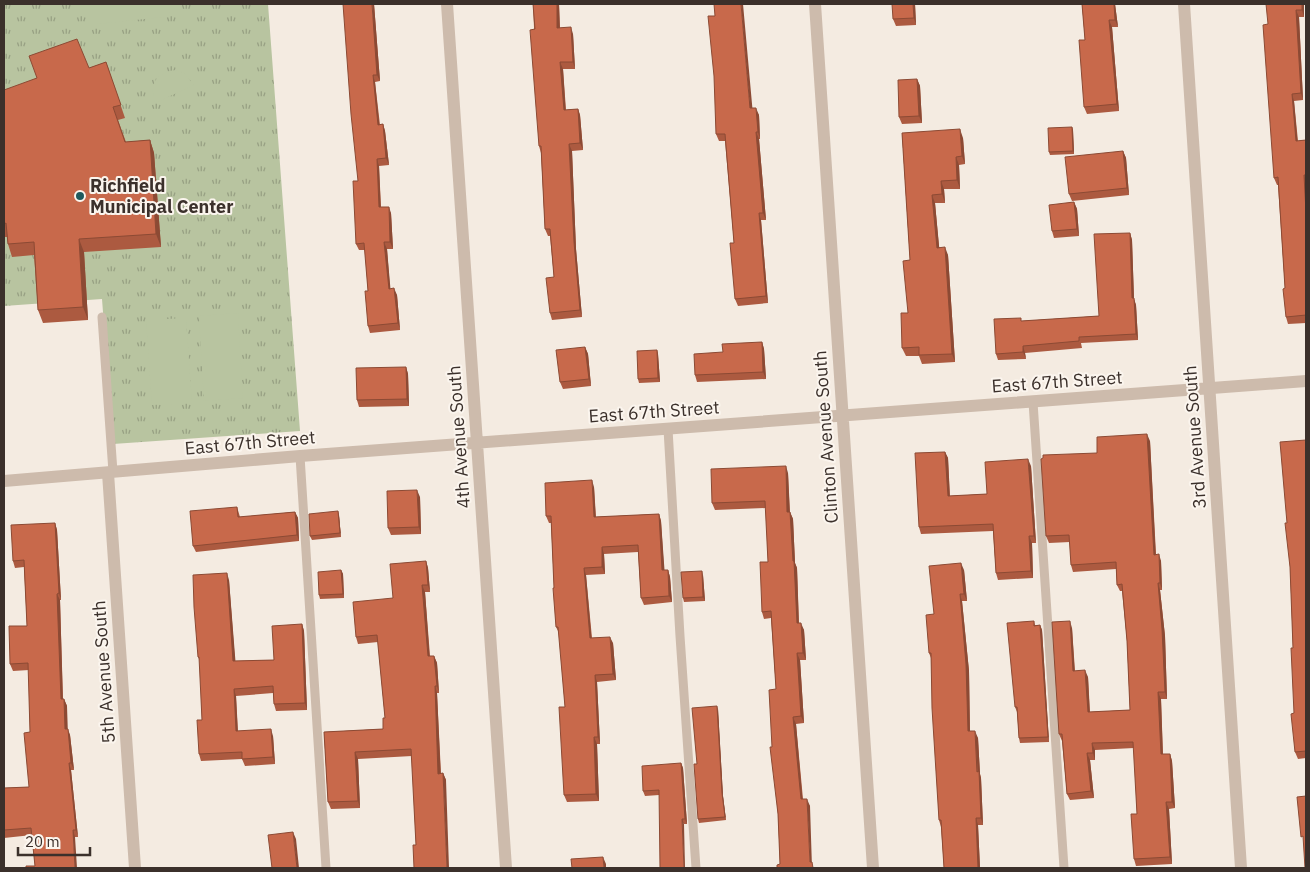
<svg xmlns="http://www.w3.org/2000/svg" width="1310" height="872" font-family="'IBM Plex Sans',sans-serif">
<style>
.grass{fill:url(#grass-tufts)}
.garden{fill:#b8c4a0}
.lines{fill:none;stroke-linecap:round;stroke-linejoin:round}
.service{stroke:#cdbbac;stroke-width:9}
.minor{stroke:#cdbbac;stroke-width:12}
.wall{fill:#ac5a40}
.shaded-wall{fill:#8c4a34}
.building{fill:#c8694b;stroke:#8c4a34}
.poi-dot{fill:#1f5a5e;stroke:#fbf5ee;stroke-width:2}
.labels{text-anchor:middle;stroke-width:4;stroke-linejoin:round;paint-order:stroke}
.poi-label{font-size:18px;font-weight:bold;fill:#3b302b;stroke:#fbf5ee;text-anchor:start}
.street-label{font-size:18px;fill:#3b302b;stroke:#fbf5ee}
</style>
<defs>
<pattern id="grass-tufts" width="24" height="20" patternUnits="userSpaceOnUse" patternTransform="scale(1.25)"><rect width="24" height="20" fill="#b8c4a0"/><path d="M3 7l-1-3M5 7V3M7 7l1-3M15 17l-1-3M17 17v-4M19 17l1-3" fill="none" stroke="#97a083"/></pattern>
</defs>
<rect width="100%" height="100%" fill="#f4ebe1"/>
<!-- grass -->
<path class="grass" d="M4,4H268L300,431L113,444L102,299L4,306Z"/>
<!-- garden -->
<path class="garden" d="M80,4H180L164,17L97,24Z
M176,70L184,73L194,85L155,103C149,84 156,72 176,70Z
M238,313L243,398L204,401L199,316Z
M186,318L192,403L152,405L146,320Z"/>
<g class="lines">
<!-- service -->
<path class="service" d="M102,317L113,472
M1033,402L1064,868
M668,429L680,636L696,868
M300,456L326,868"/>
<!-- minor -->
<path class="minor" d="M447,4L506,868
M815,4L873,868
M1184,4L1241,868
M108,473L135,868
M4,481L300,456L1306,381"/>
</g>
<!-- wall -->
<path class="wall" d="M374,4L380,81L375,82L380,125L383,124L385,131L389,165L379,166L381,207L391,213L393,249H387L390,289L397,295L400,330L370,333L368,326V291L365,250H359L356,244L358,181Z
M533,4H559L560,28L573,34L575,69H563L566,110L578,109L580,115L583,150L572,151L576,249L582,317L552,320L550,313L554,277L550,236H548L545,229L541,153L539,146Z
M915,4L916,25L896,26L893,19Z
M1082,4H1115L1118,27H1112L1119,111L1087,114L1084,107L1085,40Z
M1304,4V17H1299L1303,100L1294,101L1298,141L1306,140V323L1288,324L1286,317L1285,288L1278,185H1277L1274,178L1268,24Z
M715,16L752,108L759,115L760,139H759L766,220H761L768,303L738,306L735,299L734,243L725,141H719L716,134Z
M106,62L125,118L118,120L126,142L150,140L154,153L161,247L84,252L88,320L43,323L38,310L34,255L12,257L8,244L7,237H4V90L89,68Z
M917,79L920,86L922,123L902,124L899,117Z
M1072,127L1073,130L1074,154L1050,155L1049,152Z
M902,133L963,138L965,164L959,165L960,189H944L945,203H935L939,247L948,255L955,362L922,364L919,356H906L902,348L908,313L910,260Z
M1123,151L1126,158L1129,195L1072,201L1069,194Z
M1074,202L1077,209L1079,236L1054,238L1052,231Z
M1130,233L1132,240L1134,299L1136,305L1138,340L1081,343L1082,348L1025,353L1026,359L998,360L996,354L1022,321L1099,316Z
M762,342L764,349L766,379L697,382L695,375L723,352Z
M585,347L588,354L591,386L563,389L560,382Z
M657,350L658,354L660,382L639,383L638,379Z
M406,367L408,374L409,406L359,407L357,400Z
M1306,440V758L1298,759L1295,752L1293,648L1290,567L1287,523Z
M1150,441L1156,554L1161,561L1162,590H1160L1165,636L1167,699H1161L1163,754H1170L1172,761L1175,808L1169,809L1172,864L1136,866L1134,859L1137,814L1134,748L1095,750V760H1090L1094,798L1070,800L1067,794L1062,741L1059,734L1072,628L1075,671L1088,677L1090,712L1130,710L1127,641L1122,591H1120L1117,585L1116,569L1073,572L1071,565L1070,542L1049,543L1046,536L1097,453Z
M945,452L948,458L950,496L987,494L1031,466L1036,543H1032L1033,578L998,580L996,573L993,531L921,534L919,527Z
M788,473L790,512L793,519L795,563L797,568L799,623L804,630L806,660H800L804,723L796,724L803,799L810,806L780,864L778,814L772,747L776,689L771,618L764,619L762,612L768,562L766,508L715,510L712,503Z
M594,487L596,517L659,514L661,521L664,570H668L670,577L672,602L644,605L641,598L638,552L604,554L605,574L586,575L592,638L613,643L616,680L597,682L600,744H597L599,801L567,802L564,795L565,707L559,633L556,627L551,523H549L546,516Z
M420,497L421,534L391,535L388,528Z
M237,507L240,517L295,512L298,518L299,541L196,552L193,546Z
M338,511L339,515L341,537L312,540L310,536Z
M55,523L57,530L61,600H60L63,699H64L67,706V729L70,735L74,770H71L78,837H75L35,866L32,835L4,838V788L29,787L30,732L29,670L13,671L10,664L27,626L24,567L15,568L13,561Z
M426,561L428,568L430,592H425L430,656H434L437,663L439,693H437L441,774L443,773L446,780L416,845L412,756L358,759L360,808L331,809L328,802L324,732L383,729L385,718L378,642L358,644L356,637L393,598Z
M341,570L343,574L344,598L320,599L319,595Z
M964,570L967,601H962L969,671L970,731L978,738L980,774L981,778L983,825H978L980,868H944L941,827L939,820L931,658L929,653L934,614Z
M703,575L705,601L684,602L683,598Z
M229,580L235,661L274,660L302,624L304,631L307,710L276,711L274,704L273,693L236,696L238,731L273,736L275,764L245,766L242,759L201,761L199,754L202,720L200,661L198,657Z
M1034,621L1035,625H1040L1042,630L1049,742L1020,743L1019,738L1017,712L1015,707Z
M718,709L723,796L726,820L699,823L698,819L697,764Z
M681,763L683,768L687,824H684L659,795L645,796L643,791Z"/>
<!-- shaded-wall -->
<path class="shaded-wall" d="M372,4H374L380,81L377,75Z
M557,4H559L560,35L557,28Z
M741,4H743L753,115L750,108Z
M913,4H915L916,25L914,18Z
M1114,4H1115L1118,27L1115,20Z
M1302,4H1304V17L1302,10Z
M1296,10L1299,17L1303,100L1301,93Z
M1109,20L1112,27L1119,111L1117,104Z
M571,27L573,34L575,69L573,62Z
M560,62L563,69L566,117L564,110Z
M373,75L375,82L380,132L378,125Z
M917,79L920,86L922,123L919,116Z
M1292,94L1294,101L1298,148L1296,141Z
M756,108L759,115L760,139L758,132Z
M578,109L580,115L583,150L580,143Z
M383,124L385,131L389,165L386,158Z
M1072,127L1073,130L1074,154L1073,151Z
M960,129L963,138L965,164L962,156Z
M756,132L759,139L766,220L763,213Z
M150,140L154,153L161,247L156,234Z
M569,144L572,151L576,249L582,317L580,310L574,242Z
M1123,151L1126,158L1129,195L1127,188Z
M956,157L959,165L960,189L957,180Z
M377,159L379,166L381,214L379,207Z
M1304,175L1306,182V212Z
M941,181L944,189L945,203L942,194Z
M932,195L935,203L940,256L937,248Z
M1074,202L1077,209L1079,236L1077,229Z
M389,207L391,213L393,249L390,242Z
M759,213L761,220L768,303L766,296Z
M1130,233L1132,240L1134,299L1136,305L1138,340L1136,334L1132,298Z
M79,239L84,252L88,320L83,307Z
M384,242L387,249L391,295L389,289Z
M945,247L948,255L955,362L952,354Z
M394,288L397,295L400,330L398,323Z
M762,342L764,349L766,379L763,372Z
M1023,346L1025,353L1026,359L1023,352Z
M585,347L588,354L591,386L589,379Z
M657,350L658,354L660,382L658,378Z
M406,367L408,374L409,406L407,399Z
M1147,434L1150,441L1156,561L1154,555Z
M945,452L948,458L950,503L948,496Z
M1028,459L1031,466L1036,543L1034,536Z
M786,466L788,473L790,519L787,512Z
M592,480L594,487L596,524L594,517Z
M417,490L420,497L421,534L419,527Z
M338,511L339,515L341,537L340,533Z
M295,512L298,518L299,541L297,535Z
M790,512L793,519L795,563L797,568L799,630L797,623Z
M659,514L661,521L665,577L662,570Z
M55,523L57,530L61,600L59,593Z
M1029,536L1032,543L1033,578L1031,571Z
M602,547L604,554L605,574L602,567Z
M1159,554L1161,561L1162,590L1160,583Z
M426,561L428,568L430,592L428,585Z
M961,563L964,570L967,601L964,594Z
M584,568L586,575L592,645L590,638Z
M341,570L343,574L344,598L343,594Z
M668,570L670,577L672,602L669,596Z
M702,571L703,575L705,601L703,597Z
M227,573L229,580L236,668L233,661Z
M1158,583L1160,590L1165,636L1167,699L1165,692Z
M422,585L425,592L430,663L428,656Z
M57,594L60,600L63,706L61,699Z
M960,594L962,601L969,671L970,738L968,731Z
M1070,621L1072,628L1075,678L1073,671Z
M801,623L804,630L806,660L803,653Z
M302,624L304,631L307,710L305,703Z
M1040,625L1042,630L1049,742L1048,737Z
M610,637L613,643L616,680L613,674Z
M797,653L800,660L804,723L801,716Z
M434,656L437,663L439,693L437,686Z
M1085,670L1088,677L1090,719L1088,712Z
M595,675L597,682L600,744L598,737Z
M435,686L437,693L441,781L438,774Z
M234,689L236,696L238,738L236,731Z
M1158,692L1161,699L1163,761L1161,754Z
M64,699L67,706L68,736L65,729Z
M717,706L718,709L723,796L726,820L725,817L722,793Z
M793,717L796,724L803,806L801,799Z
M68,729L70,735L74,770L71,763Z
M271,729L273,736L275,764L273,757Z
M975,731L978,738L980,774L981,778L983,825L981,818Z
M594,737L597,744L599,801L596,794Z
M1092,743L1095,750V760L1093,753Z
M355,752L358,759L360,808L358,801Z
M1087,753L1090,760L1094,798L1091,791Z
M1170,754L1172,761L1175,808L1172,802Z
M69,763L71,770L78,837L76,830Z
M681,763L683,768L687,824L685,819Z
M443,773L446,780L449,868H447Z
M807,799L810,806L812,868L810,862Z
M1166,802L1169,809L1172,864L1170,857Z
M976,818L978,825L980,868H978Z
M682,819L684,824L685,868H684Z
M73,830L75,837L77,868H75Z
M293,832L296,839L299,868H297Z
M603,857L606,864V868H604Z"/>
<!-- building -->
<path class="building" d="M343,4H372L377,75H373L378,125L383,124L386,158L377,159L379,207H389L390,242H384L389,289L394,288L398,323L368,326L365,291H368L364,243L356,244L353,181H358L351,114Z
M533,4H557V28L571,27L573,62H560L564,110L578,109L580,143L569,144L574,242L580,310L550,313L546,278L554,277L550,229H545L541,146H539L530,30L535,29Z
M714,4H741L750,108H756L758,132H756L763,213H759L766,296L735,299L730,243H734L725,134H716L714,76L708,16H715Z
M892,4H913L914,18L893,19Z
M1082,4H1114L1115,20H1109L1117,104L1084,107L1079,40H1085Z
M1266,4H1302V10H1296L1301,93L1292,94L1296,141L1306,140V175H1304L1306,212V315L1286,317L1283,289L1285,288L1278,177L1274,178L1263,25L1268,24Z
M77,39L89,68L106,62L121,105L113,107L125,142L150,140L156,234L79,239L83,307L38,310L34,242L8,244L6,223L4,224V90L37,78L29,56Z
M917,79L919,116L899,117L898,80Z
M1072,127L1073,151L1049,152L1048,128Z
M960,129L962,156L956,157L957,180L941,181L942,194L932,195L937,248L945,247L952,354L919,355V347L902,348L901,313H908L903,261L910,260L902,133Z
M1123,151L1127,188L1069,194L1065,157Z
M1074,202L1077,229L1052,231L1049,205Z
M1130,233L1132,298H1134L1136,334L1079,337V341L1023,346V352L996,354L994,319L1021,318V321L1099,316L1094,234Z
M762,342L763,372L695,375L694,354L723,352L722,344Z
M585,347L589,379L560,382L556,350Z
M657,350L658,378L638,379L637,351Z
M406,367L407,399L357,400L356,368Z
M1147,434L1154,555L1159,554L1160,583H1158L1162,629L1165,692H1158L1161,754H1170L1172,802H1166L1170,857L1134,859L1131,814H1137L1133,742L1092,743L1093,753H1087L1091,791L1067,794L1062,734H1059L1052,622L1070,621L1073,671L1085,670L1088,712L1130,710L1127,641L1122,584L1117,585L1116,562L1071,565L1069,535L1046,536L1041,459L1043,458V455L1097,453V437Z
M1306,440V751L1295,752L1291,714L1294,713L1291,648H1293L1290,567L1285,523H1287L1280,442Z
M945,452L948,496L987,494L985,462L1028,459L1034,536H1029L1031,571L996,573L993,524L919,527L915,453Z
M786,466L787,512H790L793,561H794L797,623H801L803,653H797L801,716L793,717L801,799H807L810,862H812L813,868H777V865L780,864L778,814L770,747H772L769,690L776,689L771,611L762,612L760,562H768L765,501L712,503L711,469Z
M592,480L594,517L659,514L662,570H668L669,596L641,598L638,545L602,547V567L584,568L590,638L610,637L613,674L595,675L598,737H594L596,794L564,795L559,707H565L558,627H556L553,588H554L551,516H546L545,483Z
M417,490L419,527L388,528L387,491Z
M237,507L238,517L295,512L297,535L193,546L190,511Z
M338,511L340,533L310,536L309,514Z
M55,523L59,593L57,594L61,699H64L65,729H68L71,763H69L76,830H73L75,868H26V866H35L31,828L4,830V788L29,787L24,733L30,732L28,663L10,664L9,626H27L24,560L13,561L11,525Z
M426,561L428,585H422L428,656H434L437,686H435L438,774L443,773L447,868H414L413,845H416L411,749L355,752L358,801L328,802L324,732L383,729V718H385L377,635L356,637L353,602L393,598L390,564Z
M961,563L964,594H960L966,664L968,731H975L977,772L979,771L981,818H976L978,868H944L941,820H939L932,708L931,653H929L926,615L934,614L929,566Z
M341,570L343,594L319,595L318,572Z
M702,571L703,597L683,598L681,572Z
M227,573L233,661L274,660L272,626L302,624L305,703L274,704L273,686L234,689L236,731L271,729L273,757L242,759V752L199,754L197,720H202L199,657H198L194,607L193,575Z
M1034,621V626L1040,625L1048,737L1019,738L1017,707H1015L1007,623Z
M717,706L722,793L725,817L698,819L694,764H697L692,708Z
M681,763L685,819H682L684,868H660L659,790L643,791L642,766Z
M1306,796V868H1305L1303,836L1301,837L1297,797Z
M293,832L297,868H272L268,835Z
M603,857L604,868H572L571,859Z"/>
<!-- markers -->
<circle class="poi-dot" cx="80" cy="196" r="5"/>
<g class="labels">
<!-- poi labels -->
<g class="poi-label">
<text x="90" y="192">Richfield<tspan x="90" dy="21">Municipal Center</tspan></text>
</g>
<!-- street labels -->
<g class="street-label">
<text transform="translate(1057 382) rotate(-4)" y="6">East 67th Street</text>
<text transform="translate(654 412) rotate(-4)" y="6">East 67th Street</text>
<text transform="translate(459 437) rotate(-94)" y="6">4th Avenue South</text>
<text transform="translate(826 437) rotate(-94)" y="6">Clinton Avenue South</text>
<text transform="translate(1195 437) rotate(-94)" y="6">3rd Avenue South</text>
<text transform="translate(250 443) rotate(-5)" y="6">East 67th Street</text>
<text transform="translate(104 672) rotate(-94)" y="6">5th Avenue South</text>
</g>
</g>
<!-- border -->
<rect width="1310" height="872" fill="none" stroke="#3b302b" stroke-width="10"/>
<!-- scale -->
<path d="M18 847v8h72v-8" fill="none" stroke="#3b302b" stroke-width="2.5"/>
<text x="25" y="847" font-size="15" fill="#3b302b" stroke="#fbf5ee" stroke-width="4" paint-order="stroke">20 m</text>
</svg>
